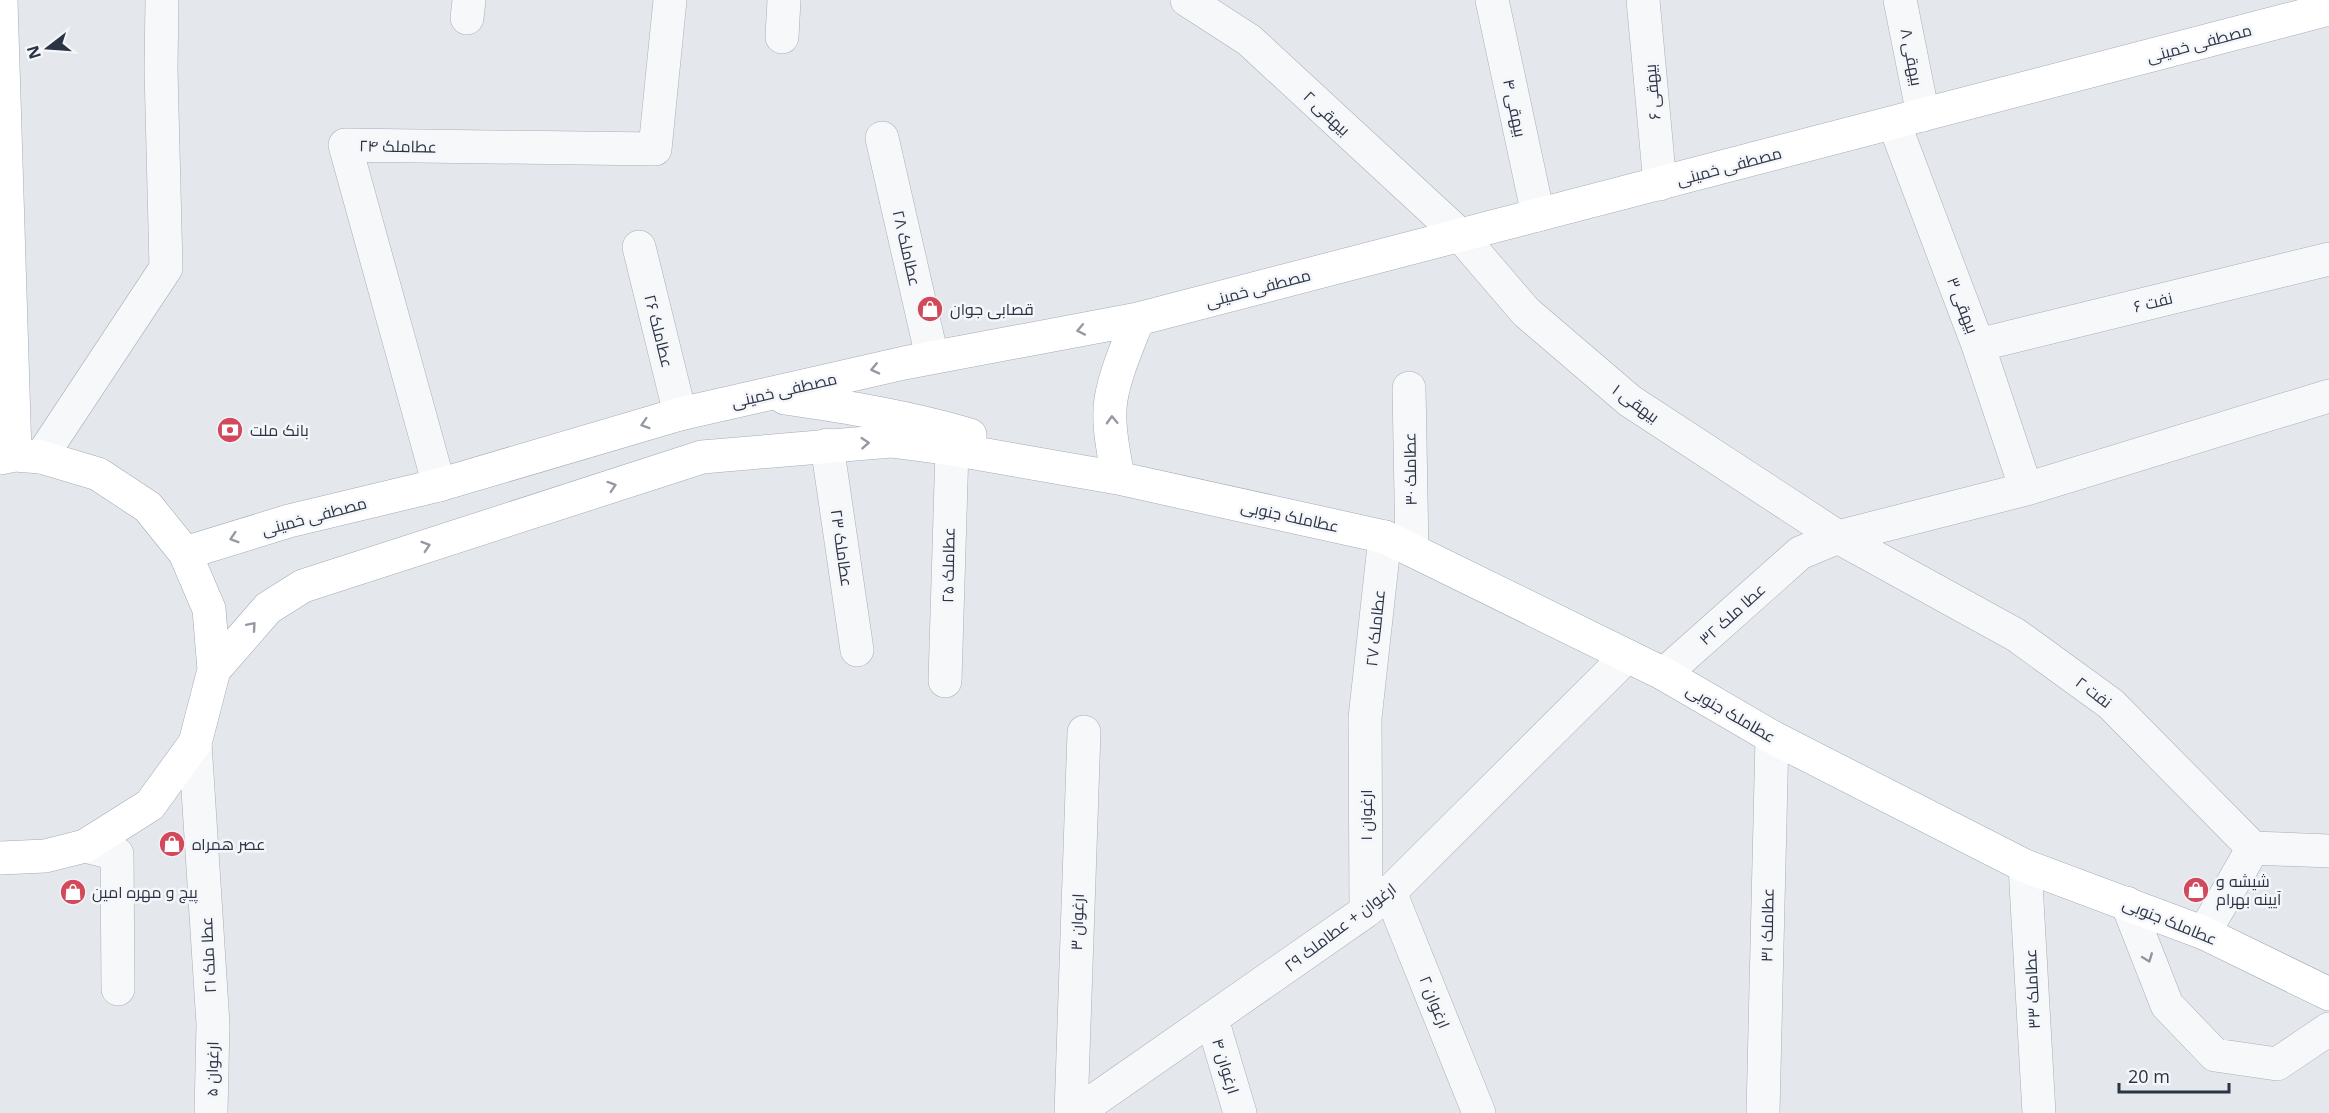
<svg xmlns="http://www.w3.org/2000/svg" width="2329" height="1113" font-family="'Open Sans',Cairo,sans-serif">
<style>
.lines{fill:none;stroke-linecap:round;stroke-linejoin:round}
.minor-casing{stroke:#a9aeb7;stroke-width:34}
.major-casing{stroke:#a3abb8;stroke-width:34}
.minor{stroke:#f7f8fa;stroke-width:33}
.major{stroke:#fff;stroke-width:33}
.oneway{stroke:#959aa2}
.oneway2{stroke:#9196a0}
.labels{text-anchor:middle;stroke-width:5;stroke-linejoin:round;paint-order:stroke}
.street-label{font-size:16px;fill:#2b3445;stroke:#f4f6f9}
.poi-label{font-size:16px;fill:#2b3445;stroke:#f4f6f9;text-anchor:start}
</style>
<rect width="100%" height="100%" fill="#e4e7ec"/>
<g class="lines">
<!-- minor casing -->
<g class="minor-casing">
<path id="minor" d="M1187,0L1249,40L1460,235L1526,312L1630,401L1838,537L2016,635L2111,704L2253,848L2329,851
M1492,0L1538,215
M1643,0L1660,184
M1900,0L1923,115
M467,18L469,0
M782,37L784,0
M1894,123L1978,345L2026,489
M882,138L932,357
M639,247L680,414
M1978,345L2329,259
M1409,388L1412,550
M827,445L857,650
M41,457L166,268L161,69L162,0
M439,485L345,145L655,149L670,0
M1664,674L1800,553L1838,537L2026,489L2329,396
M945,681L952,449
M195,743L213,1024L211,1113
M85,846L117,854L118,989
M2025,866L2039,1113
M1390,892L1479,1113
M2127,903L2167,1005L2215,1055L2277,1064L2329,1029
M1366,911L1365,718L1385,537
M2204,933L2253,848
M1212,1019L1240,1113
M1071,1113L1084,732
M1076,1113L1366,911L1390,892L1627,656
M1763,1113L1772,737"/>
</g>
<!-- major casing -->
<g class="major-casing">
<path id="major" d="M1,0L15,455
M785,398C848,407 909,417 970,435
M0,458L15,455L41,457L98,474L148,507L185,553L209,609L214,670L195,743L150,805L85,846L45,856L0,858
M1118,478C1114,453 1107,424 1111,399C1116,371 1128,345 1138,319
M185,553L289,521L439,485L680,414L904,363L1138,319L2329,9
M214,670L268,608L303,586L702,457L891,441L952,449L1118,478L1385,537L1664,674L1772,737L2025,866L2204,933L2329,994"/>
</g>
<!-- minor -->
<use href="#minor" class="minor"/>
<!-- major -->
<use href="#major" class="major"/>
</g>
<!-- one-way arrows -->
<defs><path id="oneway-chevron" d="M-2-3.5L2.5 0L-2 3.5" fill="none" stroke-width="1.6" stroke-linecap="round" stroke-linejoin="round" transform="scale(1.5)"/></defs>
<g class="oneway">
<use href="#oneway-chevron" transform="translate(1081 330) rotate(169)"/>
<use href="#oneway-chevron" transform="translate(875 369) rotate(167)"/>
<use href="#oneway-chevron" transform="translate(1112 420) rotate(-92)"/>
<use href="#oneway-chevron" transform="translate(645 424) rotate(163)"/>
<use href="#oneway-chevron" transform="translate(865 443) rotate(-4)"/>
<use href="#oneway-chevron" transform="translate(612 486) rotate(-18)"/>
<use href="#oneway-chevron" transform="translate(234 538) rotate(163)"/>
<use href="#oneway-chevron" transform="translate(426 546) rotate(-18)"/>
<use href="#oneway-chevron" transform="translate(252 626) rotate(-49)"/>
</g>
<use class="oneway2" href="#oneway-chevron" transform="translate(2148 958) rotate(69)"/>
<!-- icons -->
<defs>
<g id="shop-disc" transform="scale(1.35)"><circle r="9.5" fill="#d1495b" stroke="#f4f6f9"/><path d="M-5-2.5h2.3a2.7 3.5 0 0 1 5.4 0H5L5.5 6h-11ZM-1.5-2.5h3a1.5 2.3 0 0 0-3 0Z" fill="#fff"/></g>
<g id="bank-disc" transform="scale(1.35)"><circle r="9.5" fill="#d1495b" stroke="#f4f6f9"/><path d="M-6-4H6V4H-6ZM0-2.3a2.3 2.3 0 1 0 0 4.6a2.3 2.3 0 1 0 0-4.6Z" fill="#fff"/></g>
</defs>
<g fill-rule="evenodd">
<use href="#shop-disc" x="930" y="309"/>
<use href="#bank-disc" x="230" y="430"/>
<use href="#shop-disc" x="172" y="844"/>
<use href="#shop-disc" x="2196" y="890"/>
<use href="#shop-disc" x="73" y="892"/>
</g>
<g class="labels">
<!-- street labels -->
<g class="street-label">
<text transform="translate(2199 43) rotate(-15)" y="6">مصطفی خمینی</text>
<text transform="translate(1912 57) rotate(79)" y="6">بیهقی ۸</text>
<text transform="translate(1652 92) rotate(-95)" y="6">بیهقی ۶</text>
<text transform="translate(1515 108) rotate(78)" y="6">بیهقی ۴</text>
<text transform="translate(1327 113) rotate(43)" y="6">بیهقی ۲</text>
<text transform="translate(398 146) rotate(1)" y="6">عطاملک ۲۴</text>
<text transform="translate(1729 166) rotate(-15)" y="6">مصطفی خمینی</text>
<text transform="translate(907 248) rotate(77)" y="6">عطاملک ۲۸</text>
<text transform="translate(1258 288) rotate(-15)" y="6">مصطفی خمینی</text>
<text transform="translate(2153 302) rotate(-14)" y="6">نفت ۶</text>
<text transform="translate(1963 305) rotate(69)" y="6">بیهقی ۳</text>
<text transform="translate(659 331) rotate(76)" y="6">عطاملک ۲۶</text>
<text transform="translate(784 390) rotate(-13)" y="6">مصطفی خمینی</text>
<text transform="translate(1636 403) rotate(36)" y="6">بیهقی ۱</text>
<text transform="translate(1410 469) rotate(-91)" y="6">عطاملک ۳۰</text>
<text transform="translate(314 516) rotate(-15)" y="6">مصطفی خمینی</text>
<text transform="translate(1290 516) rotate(12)" y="6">عطاملک جنوبی</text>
<text transform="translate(842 548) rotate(82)" y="6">عطاملک ۲۳</text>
<text transform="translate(948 565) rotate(-89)" y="6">عطاملک ۲۵</text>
<text transform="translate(1732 614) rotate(-42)" y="6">عطا ملک ۳۲</text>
<text transform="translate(1375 628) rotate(-84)" y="6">عطاملک ۲۷</text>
<text transform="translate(2094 692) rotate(37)" y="6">نفت ۲</text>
<text transform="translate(1731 713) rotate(30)" y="6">عطاملک جنوبی</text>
<text transform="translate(1366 815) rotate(-90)" y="6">ارغوان ۱</text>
<text transform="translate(2170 921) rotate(22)" y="6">عطاملک جنوبی</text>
<text transform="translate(1077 922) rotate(-88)" y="6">ارغوان ۳</text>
<text transform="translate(1767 925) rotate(-89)" y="6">عطاملک ۳۱</text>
<text transform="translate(1340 927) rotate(-37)" y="6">ارغوان + عطاملک ۲۹</text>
<text transform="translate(208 955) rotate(-93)" y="6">عطا ملک ۲۱</text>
<text transform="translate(2032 989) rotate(-93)" y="6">عطاملک ۳۳</text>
<text transform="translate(1435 1002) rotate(68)" y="6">ارغوان ۲</text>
<text transform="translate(1226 1066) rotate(73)" y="6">ارغوان ۴</text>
<text transform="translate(212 1069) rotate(-89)" y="6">ارغوان ۵</text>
</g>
<!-- poi labels -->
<g class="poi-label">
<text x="950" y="315">قصابی جوان</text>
<text x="250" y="436">بانک ملت</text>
<text x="192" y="850">عصر همراه</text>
<text x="2216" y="887">شیشه و<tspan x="2216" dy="18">آیینه بهرام</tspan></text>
<text x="92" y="898">پیچ و مهره امین</text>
</g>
</g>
<!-- north arrow -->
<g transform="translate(48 48) rotate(253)" stroke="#f4f6f9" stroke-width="4.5" paint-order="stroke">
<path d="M0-4.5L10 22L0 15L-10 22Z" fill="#2b3445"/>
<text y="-9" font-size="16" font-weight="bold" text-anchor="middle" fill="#2b3445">N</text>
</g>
<!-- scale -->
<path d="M2119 1083v9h110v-9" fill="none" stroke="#2b3445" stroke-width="3"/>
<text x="2128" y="1083" font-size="18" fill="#2b3445" stroke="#f4f6f9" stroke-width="4.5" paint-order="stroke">20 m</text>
</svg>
